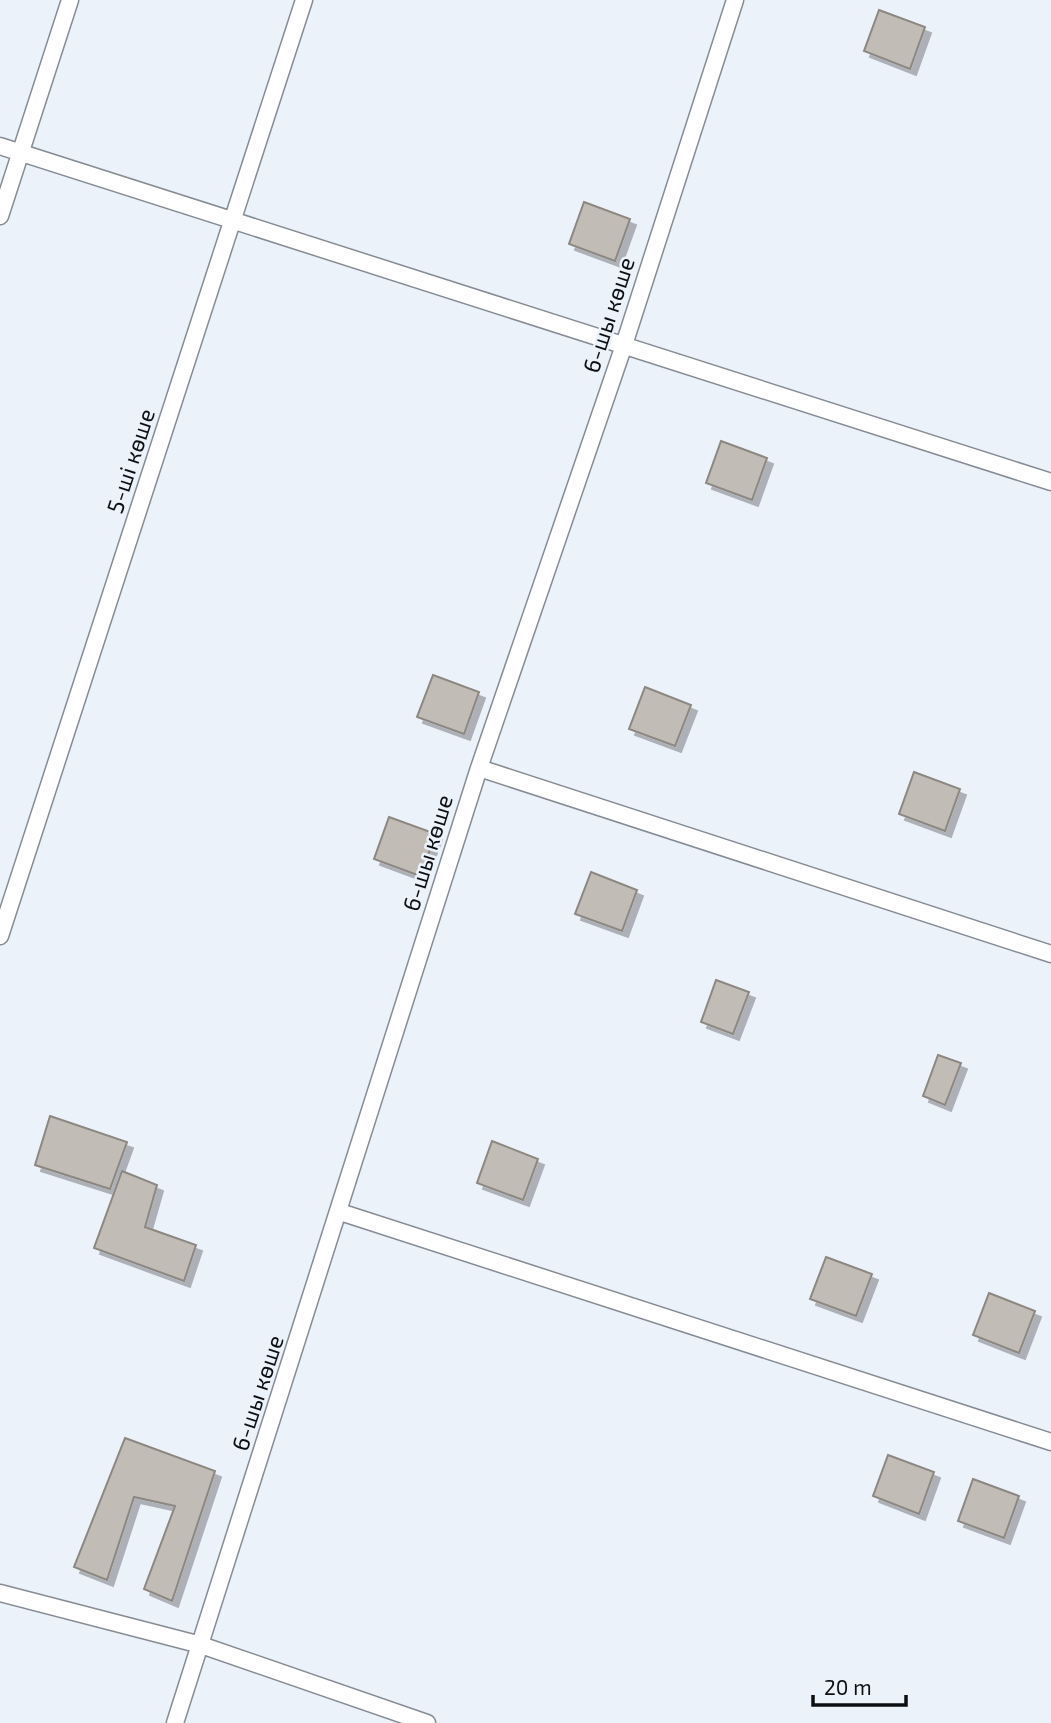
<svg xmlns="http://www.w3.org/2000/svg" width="1051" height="1723" font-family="'Exo 2',sans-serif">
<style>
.building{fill:#c1bcb5;stroke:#8c8780;stroke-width:2;filter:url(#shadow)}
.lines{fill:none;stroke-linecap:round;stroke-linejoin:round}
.service-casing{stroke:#868c93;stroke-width:19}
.service{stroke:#fff;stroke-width:16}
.labels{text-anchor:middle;stroke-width:5;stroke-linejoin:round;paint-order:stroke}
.street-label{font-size:23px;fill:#0c0e11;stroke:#ecf2fa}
</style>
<defs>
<filter id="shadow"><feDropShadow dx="6" dy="6" stdDeviation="0" flood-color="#0004"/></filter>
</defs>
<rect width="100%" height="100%" fill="#ecf2fa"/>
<!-- building -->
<path class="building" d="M879,10L925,27L910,69L864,51Z
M584,202L630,219L615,261L569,244Z
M721,441L767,458L752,500L706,483Z
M433,675L479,692L464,734L417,717Z
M645,687L691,705L675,746L629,729Z
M914,772L960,789L945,831L899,814Z
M389,817L436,834L420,876L374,859Z
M591,872L637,890L622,931L575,914Z
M716,980L749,992L733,1034L701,1022Z
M938,1055L961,1063L945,1105L923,1096Z
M50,1116L127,1142L110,1189L35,1165Z
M492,1141L538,1159L523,1200L477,1183Z
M122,1171L157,1185L145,1227L196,1245L184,1281L94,1248Z
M826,1257L872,1274L856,1316L810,1299Z
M989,1293L1035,1311L1019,1353L973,1335Z
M125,1438L215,1471L172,1601L144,1589L175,1506L134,1497L107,1580L74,1567Z
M888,1455L934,1472L919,1514L873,1496Z
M973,1479L1019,1496L1004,1538L958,1521Z"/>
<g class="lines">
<!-- service casing -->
<g class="service-casing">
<path id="service" d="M0,146L1051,482
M0,216L70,0
M479,768L1051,954
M0,936L304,0
M340,1212L1051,1442
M0,1593L201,1645L427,1723
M175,1723L479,768L623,348L735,0"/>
</g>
<!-- service -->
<use href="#service" class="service"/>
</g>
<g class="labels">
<!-- street labels -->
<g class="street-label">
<text transform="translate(609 315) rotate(-72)" y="8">6-шы көше</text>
<text transform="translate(131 461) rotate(-72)" y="8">5-ші көше</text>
<text transform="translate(428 853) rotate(-73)" y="8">6-шы көше</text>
<text transform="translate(258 1393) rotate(-72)" y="8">6-шы көше</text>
</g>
</g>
<!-- scale -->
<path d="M813 1695v10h93v-10" fill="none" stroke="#0c0e11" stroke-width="3.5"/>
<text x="824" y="1695" font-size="21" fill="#0c0e11" stroke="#ecf2fa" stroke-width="5" paint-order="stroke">20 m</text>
</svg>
